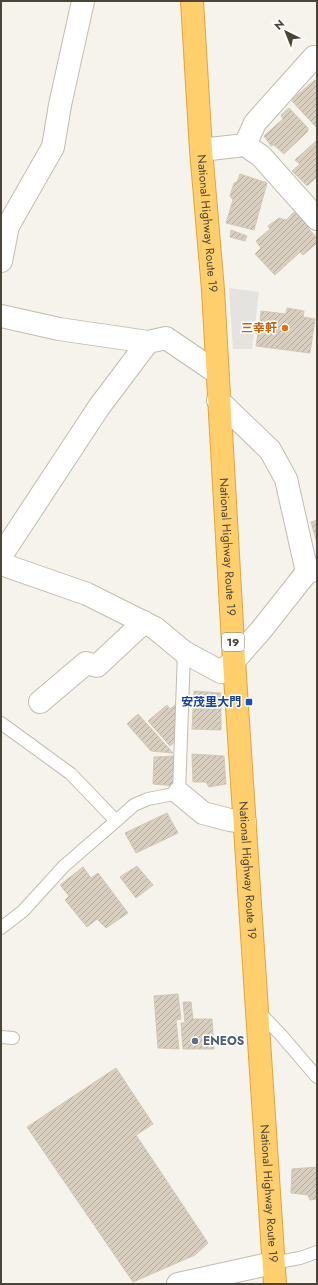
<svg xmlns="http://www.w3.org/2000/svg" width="318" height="1285" font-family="Jost,'Noto Sans JP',sans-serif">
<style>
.parking{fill:#e5e3e0}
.building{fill:url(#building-hatch);stroke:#d3c7b4}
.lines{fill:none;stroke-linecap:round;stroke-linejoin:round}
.lane-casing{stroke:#c2bbae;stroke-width:14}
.street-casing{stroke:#c2bbae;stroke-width:24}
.highway-casing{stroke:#e0a43c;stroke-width:24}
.lane{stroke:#fff;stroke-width:12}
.street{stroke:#fff;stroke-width:22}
.highway{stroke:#ffcf6e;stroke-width:22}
.food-dot{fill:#e8710a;stroke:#fff;stroke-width:1.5}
.transit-dot{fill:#1a4fb4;stroke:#fff;stroke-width:1.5}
.service-dot{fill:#5c6f8a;stroke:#fff;stroke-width:1.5}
.labels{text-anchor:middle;stroke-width:3;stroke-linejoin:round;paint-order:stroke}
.shield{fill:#fff;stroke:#817c74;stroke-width:1}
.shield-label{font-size:11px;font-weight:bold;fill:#4b4439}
.street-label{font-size:12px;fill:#4b4439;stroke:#fff}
.food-label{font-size:12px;font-weight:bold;fill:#c56008;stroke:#fff;text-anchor:end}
.transit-label{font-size:12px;font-weight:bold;fill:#164399;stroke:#fff;text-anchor:end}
.service-label{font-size:12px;font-weight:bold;fill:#4e5e75;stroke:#fff;text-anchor:start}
</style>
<defs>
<pattern id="building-hatch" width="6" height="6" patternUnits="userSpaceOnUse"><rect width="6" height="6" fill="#d8cfc1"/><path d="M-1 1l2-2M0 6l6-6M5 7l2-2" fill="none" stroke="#b1aa9e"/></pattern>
</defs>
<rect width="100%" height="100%" fill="#f6f3ec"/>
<!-- parking -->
<path class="parking" d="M229,288L259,292L252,349H233Z"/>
<!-- building -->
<path class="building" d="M315,80L317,81V128L291,100Z
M289,108L308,128V131L284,154L274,145L271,146L264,136L283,119L281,115Z
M316,141L317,177L307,186L292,171L300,164L295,160Z
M240,174L267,183L254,230L226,223L233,200L230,196L234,183L237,182Z
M296,210L309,226L308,228L317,238V243L303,255L300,252L275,275L255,254L261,248L256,241L270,229L268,226L279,218L286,220Z
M231,230L247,236L245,241L230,237Z
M287,308L304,311L303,317L315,319L310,353L256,346L258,334H256L258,323H260L261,311L286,314Z
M317,520V543L311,522Z
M194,691L221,693V730L192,729Z
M167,705L170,709L175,705L180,710L174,715L179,721L174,735L177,740L170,746L148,721Z
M138,714L173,753L151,751L127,724Z
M192,754L224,756L226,784L209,787L206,782H193Z
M177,756L176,786L153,784L154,757Z
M167,813L178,833L136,853L125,833Z
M137,866L153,885L136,898L120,877Z
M83,867L91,878L98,873L128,913L106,928L97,919L87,927L65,900L69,896L60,885Z
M178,994L181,1019L176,1020L179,1049L158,1048L154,996Z
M183,1002H191L193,1019H212L214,1049H183L181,1023H185Z
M116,1068L153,1124L136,1135L208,1243L195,1255L133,1282L27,1127Z
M317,1167V1199L310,1200L308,1195L291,1193L292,1169Z"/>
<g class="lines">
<!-- lane casing -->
<g class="lane-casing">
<path id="lane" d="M1,723L71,774L116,821L134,805L148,799L179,793L184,652
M1,928L23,911L64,866L116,821
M258,1011L281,1035L317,1077
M1,1037L13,1038
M273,1263L300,1258L317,1252"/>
</g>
<!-- street casing -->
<g class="street-casing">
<path id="street" d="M245,145L255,123L314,57L317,60
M201,150L245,145L261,156L317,219
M1,261L8,226L53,147L60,105L83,1
M1,316L59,329L148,342
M218,400L270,450L286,479L307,572
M1,556L99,407L148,342L166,338L216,372
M1,564L87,594L155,628L184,652L221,672L234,661L262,629L307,572L317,570
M40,702L86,663L97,666L144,622
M179,793L203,813L230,820L245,822
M178,1284L273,1263"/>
</g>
<!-- highway casing -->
<g class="highway-casing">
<g id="highway">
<path id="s1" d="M192,1L201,150L213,290L234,661L275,1284"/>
</g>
</g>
<!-- lane -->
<use href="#lane" class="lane"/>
<!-- street -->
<use href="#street" class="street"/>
<!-- highway -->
<use href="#highway" class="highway"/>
</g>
<!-- markers -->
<circle class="food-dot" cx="285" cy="328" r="4"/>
<rect class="transit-dot" x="245" y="698" width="8" height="8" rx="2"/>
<circle class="service-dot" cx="195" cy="1041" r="4"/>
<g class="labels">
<!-- shield labels -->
<rect class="shield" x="222" y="633" width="22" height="18" rx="3"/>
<g class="shield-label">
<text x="233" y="646">19</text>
</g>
<!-- street labels -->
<g class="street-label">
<text dy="4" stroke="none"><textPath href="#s1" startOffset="223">National Highway Route 19</textPath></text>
<text dy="4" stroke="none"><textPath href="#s1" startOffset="547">National Highway Route 19</textPath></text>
<text dy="4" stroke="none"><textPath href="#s1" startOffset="871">National Highway Route 19</textPath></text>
<text dy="4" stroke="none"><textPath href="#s1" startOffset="1195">National Highway Route 19</textPath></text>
</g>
<!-- food labels -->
<g class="food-label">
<text x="277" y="332">三幸軒</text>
</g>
<!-- transit labels -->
<g class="transit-label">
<text x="241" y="706">安茂里大門</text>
</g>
<!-- service labels -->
<g class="service-label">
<text x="203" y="1045">ENEOS</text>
</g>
</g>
<!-- border -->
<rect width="318" height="1285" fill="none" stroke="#4b4439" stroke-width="4"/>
<!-- north arrow -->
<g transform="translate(286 32) rotate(317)" stroke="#ffffff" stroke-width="3" paint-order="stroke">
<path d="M0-3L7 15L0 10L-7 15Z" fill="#4b4439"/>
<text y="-6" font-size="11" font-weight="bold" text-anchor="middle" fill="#4b4439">N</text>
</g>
</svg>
